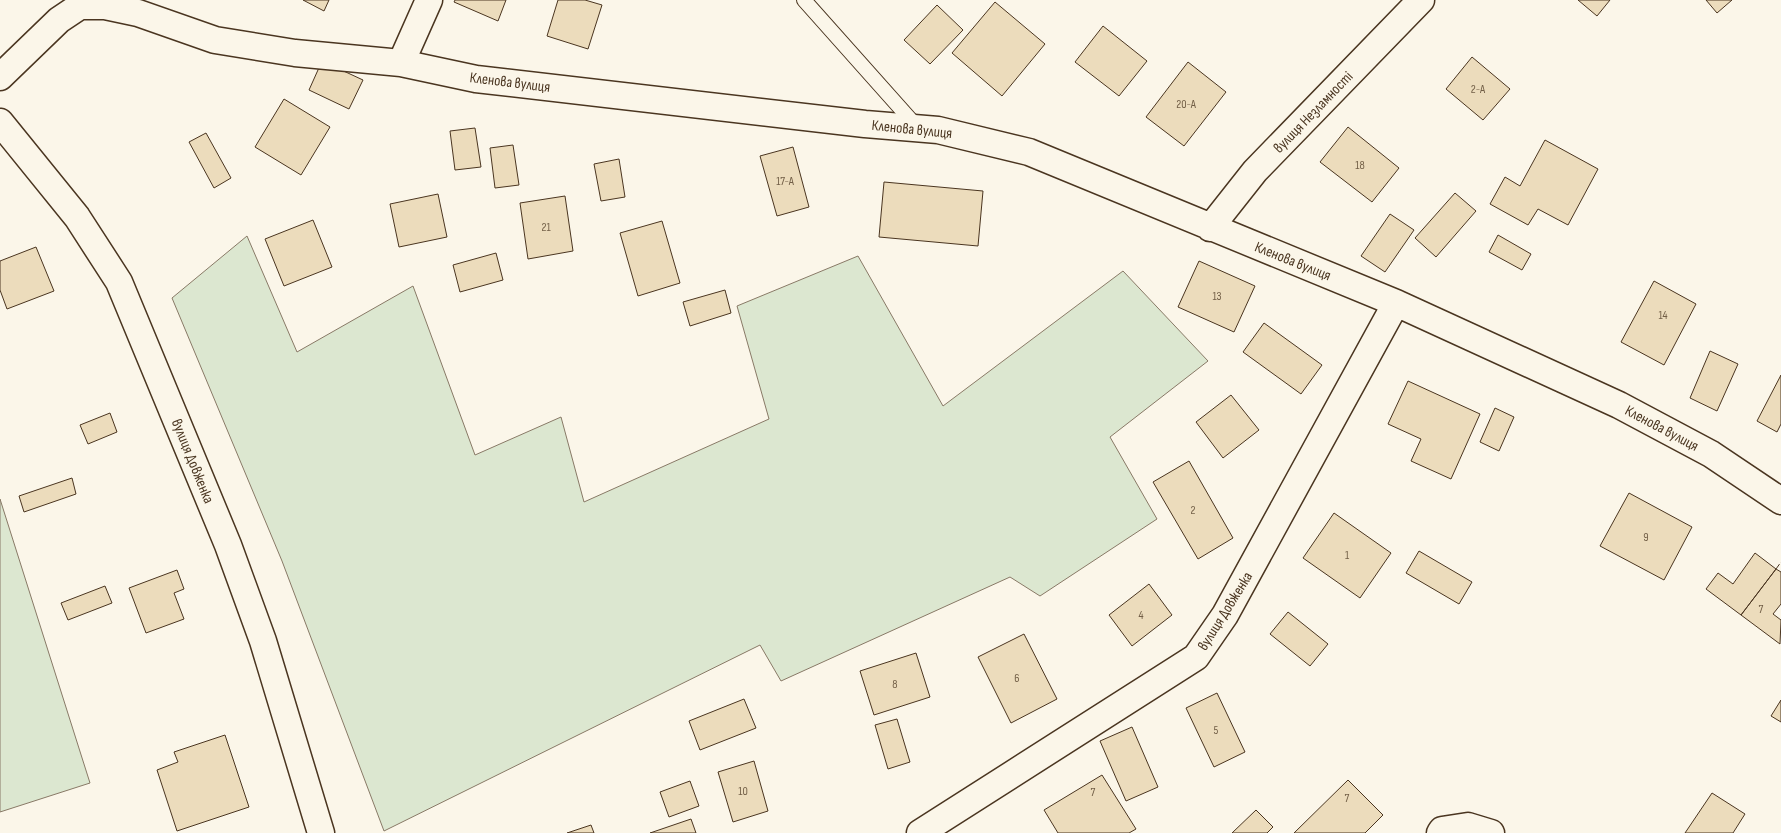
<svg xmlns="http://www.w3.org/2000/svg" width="1781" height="833" font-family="'Sofia Sans Condensed',sans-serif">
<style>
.green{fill:#dce7d0;stroke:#887966}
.building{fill:#ecdcbc;stroke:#4a3520}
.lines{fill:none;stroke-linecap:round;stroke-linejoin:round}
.service-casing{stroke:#4a3520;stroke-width:16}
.minor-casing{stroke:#4a3520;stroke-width:29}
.service{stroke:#fbf6e9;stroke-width:14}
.minor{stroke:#fbf6e9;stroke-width:26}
.fence{stroke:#4a3520;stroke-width:1;stroke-dasharray:6 2.5;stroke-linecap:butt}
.labels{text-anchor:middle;stroke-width:4;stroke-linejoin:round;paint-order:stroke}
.number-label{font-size:12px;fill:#725f47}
.street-label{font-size:15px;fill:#4a3520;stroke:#fbf6e9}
</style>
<rect width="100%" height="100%" fill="#fbf6e9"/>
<!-- green -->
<path class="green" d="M247,236L297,352L413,286L475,455L561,417L584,502L769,419L737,306L858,256L943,406L1123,271L1208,361L1110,437L1157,519L1040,596L1010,577L781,681L760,645L384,831L282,561L172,298Z
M0,499L90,783L0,812Z"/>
<!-- building -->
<path class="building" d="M303,0H329L324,11Z
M455,0H506L498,21L454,2Z
M558,0H585L602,5L588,49L547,36Z
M1578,0H1610L1597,16Z
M1706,0H1732L1717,13Z
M995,2L1045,44L1002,96L952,53Z
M937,5L963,30L930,64L904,40Z
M1103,26L1147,61L1119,96L1075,62Z
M1472,57L1510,89L1483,120L1446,89Z
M322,61L363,80L349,109L309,90Z
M1188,62L1226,92L1184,146L1146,117Z
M284,99L330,127L301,175L255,147Z
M1348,127L1399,168L1372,202L1320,162Z
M475,128L481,167L455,170L450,131Z
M206,133L231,178L214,188L189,142Z
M1545,140L1598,169L1568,225L1538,209L1528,225L1490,204L1505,177L1520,186Z
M513,145L519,185L495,188L490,148Z
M793,147L809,207L777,216L760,156Z
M619,159L625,197L601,201L594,164Z
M884,182L983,191L978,246L879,237Z
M1455,193L1476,211L1436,257L1415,238Z
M438,194L447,237L399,247L390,204Z
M565,196L573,251L528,259L520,203Z
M1390,214L1414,230L1385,272L1361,256Z
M313,220L332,267L284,286L265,239Z
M662,221L680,283L638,296L620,233Z
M1498,235L1531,254L1522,270L1489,252Z
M36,247L54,291L7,309L0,290V261Z
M496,253L503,280L460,292L453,265Z
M1199,261L1255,286L1234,332L1178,307Z
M1654,281L1696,304L1664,365L1621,342Z
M725,290L731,313L690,326L683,302Z
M1264,323L1322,365L1301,394L1243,352Z
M1710,351L1738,364L1717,411L1690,398Z
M1781,375V424L1777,432L1757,421Z
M1408,381L1480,414L1451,479L1411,461L1421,439L1388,424Z
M1231,395L1259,430L1223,458L1196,422Z
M1495,408L1514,417L1499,451L1480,442Z
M110,413L117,432L88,444L80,425Z
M1189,461L1233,538L1198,559L1153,482Z
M72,478L76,494L24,512L19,496Z
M1629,493L1692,527L1664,580L1600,546Z
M1334,513L1391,553L1360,598L1303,558Z
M1419,551L1472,582L1459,604L1406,573Z
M1755,553L1776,569L1741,615L1706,589L1718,573L1733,584Z
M1776,569L1781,572V604L1773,614L1781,620L1780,644L1741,615Z
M177,570L184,589L174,593L184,619L146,633L129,588Z
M1149,584L1172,615L1132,646L1109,615Z
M105,586L112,603L68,620L61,603Z
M1288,612L1328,644L1310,666L1270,634Z
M1024,634L1057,699L1011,723L978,657Z
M916,653L930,697L874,715L860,671Z
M1217,693L1245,752L1214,767L1186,708Z
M744,699L756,728L700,750L689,721Z
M1781,700V722L1771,716Z
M897,719L910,762L888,769L875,725Z
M1132,727L1158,787L1126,801L1100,741Z
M225,735L249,807L177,831L157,770L178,762L174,752Z
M754,761L768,811L733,822L718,772Z
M1102,775L1136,829L1129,833H1058L1044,810Z
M1348,780L1383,815L1365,833H1294Z
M690,781L699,806L669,817L660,792Z
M1712,793L1745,814L1733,833H1685Z
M1256,810L1273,827L1267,833H1232Z
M691,819L696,833H650Z
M591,825L594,833H567Z"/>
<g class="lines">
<!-- service casing -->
<g class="service-casing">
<path id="service" d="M804,0L918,128"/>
</g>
<!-- minor casing -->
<g class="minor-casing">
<path id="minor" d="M401,63L429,0
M0,77L59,20L80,6H105L138,13L215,40L295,53L401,63L476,79L865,124L938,130L1029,152L1396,303L1619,405L1711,454L1781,501
M0,122L77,217L119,282L228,545L263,641L321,833
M1210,228L1255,171L1421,0
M920,833L1196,657L1225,615L1396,303
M1440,833L1442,830L1468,826L1491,833"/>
</g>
<!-- service -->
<use href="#service" class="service"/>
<!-- minor -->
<use href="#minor" class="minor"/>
<!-- fence -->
<path class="fence" d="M1776,569L1781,562"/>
</g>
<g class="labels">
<!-- number labels -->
<g class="number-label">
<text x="1478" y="93">2-А</text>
<text x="1186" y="108">20-А</text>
<text x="1360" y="169">18</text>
<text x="785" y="185">17-А</text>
<text x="546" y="231">21</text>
<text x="1217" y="300">13</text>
<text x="1663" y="319">14</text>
<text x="1193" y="514">2</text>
<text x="1646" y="541">9</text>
<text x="1347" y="559">1</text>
<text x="1761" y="613">7</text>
<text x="1141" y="619">4</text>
<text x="1017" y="682">6</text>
<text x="895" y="688">8</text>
<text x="1216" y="734">5</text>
<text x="743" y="795">10</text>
<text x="1093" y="796">7</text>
<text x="1347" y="802">7</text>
</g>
<!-- street labels -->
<g class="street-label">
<text transform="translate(510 82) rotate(7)" y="5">Кленова вулиця</text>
<text transform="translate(1313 112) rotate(-46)" y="5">вулиця Незламності</text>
<text transform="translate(912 129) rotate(6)" y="5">Кленова вулиця</text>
<text transform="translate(1293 261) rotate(22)" y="5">Кленова вулиця</text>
<text transform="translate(1662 428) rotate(28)" y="5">Кленова вулиця</text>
<text transform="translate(193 461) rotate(68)" y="5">вулиця Довженка</text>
<text transform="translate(1225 611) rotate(-58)" y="5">вулиця Довженка</text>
</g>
</g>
</svg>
